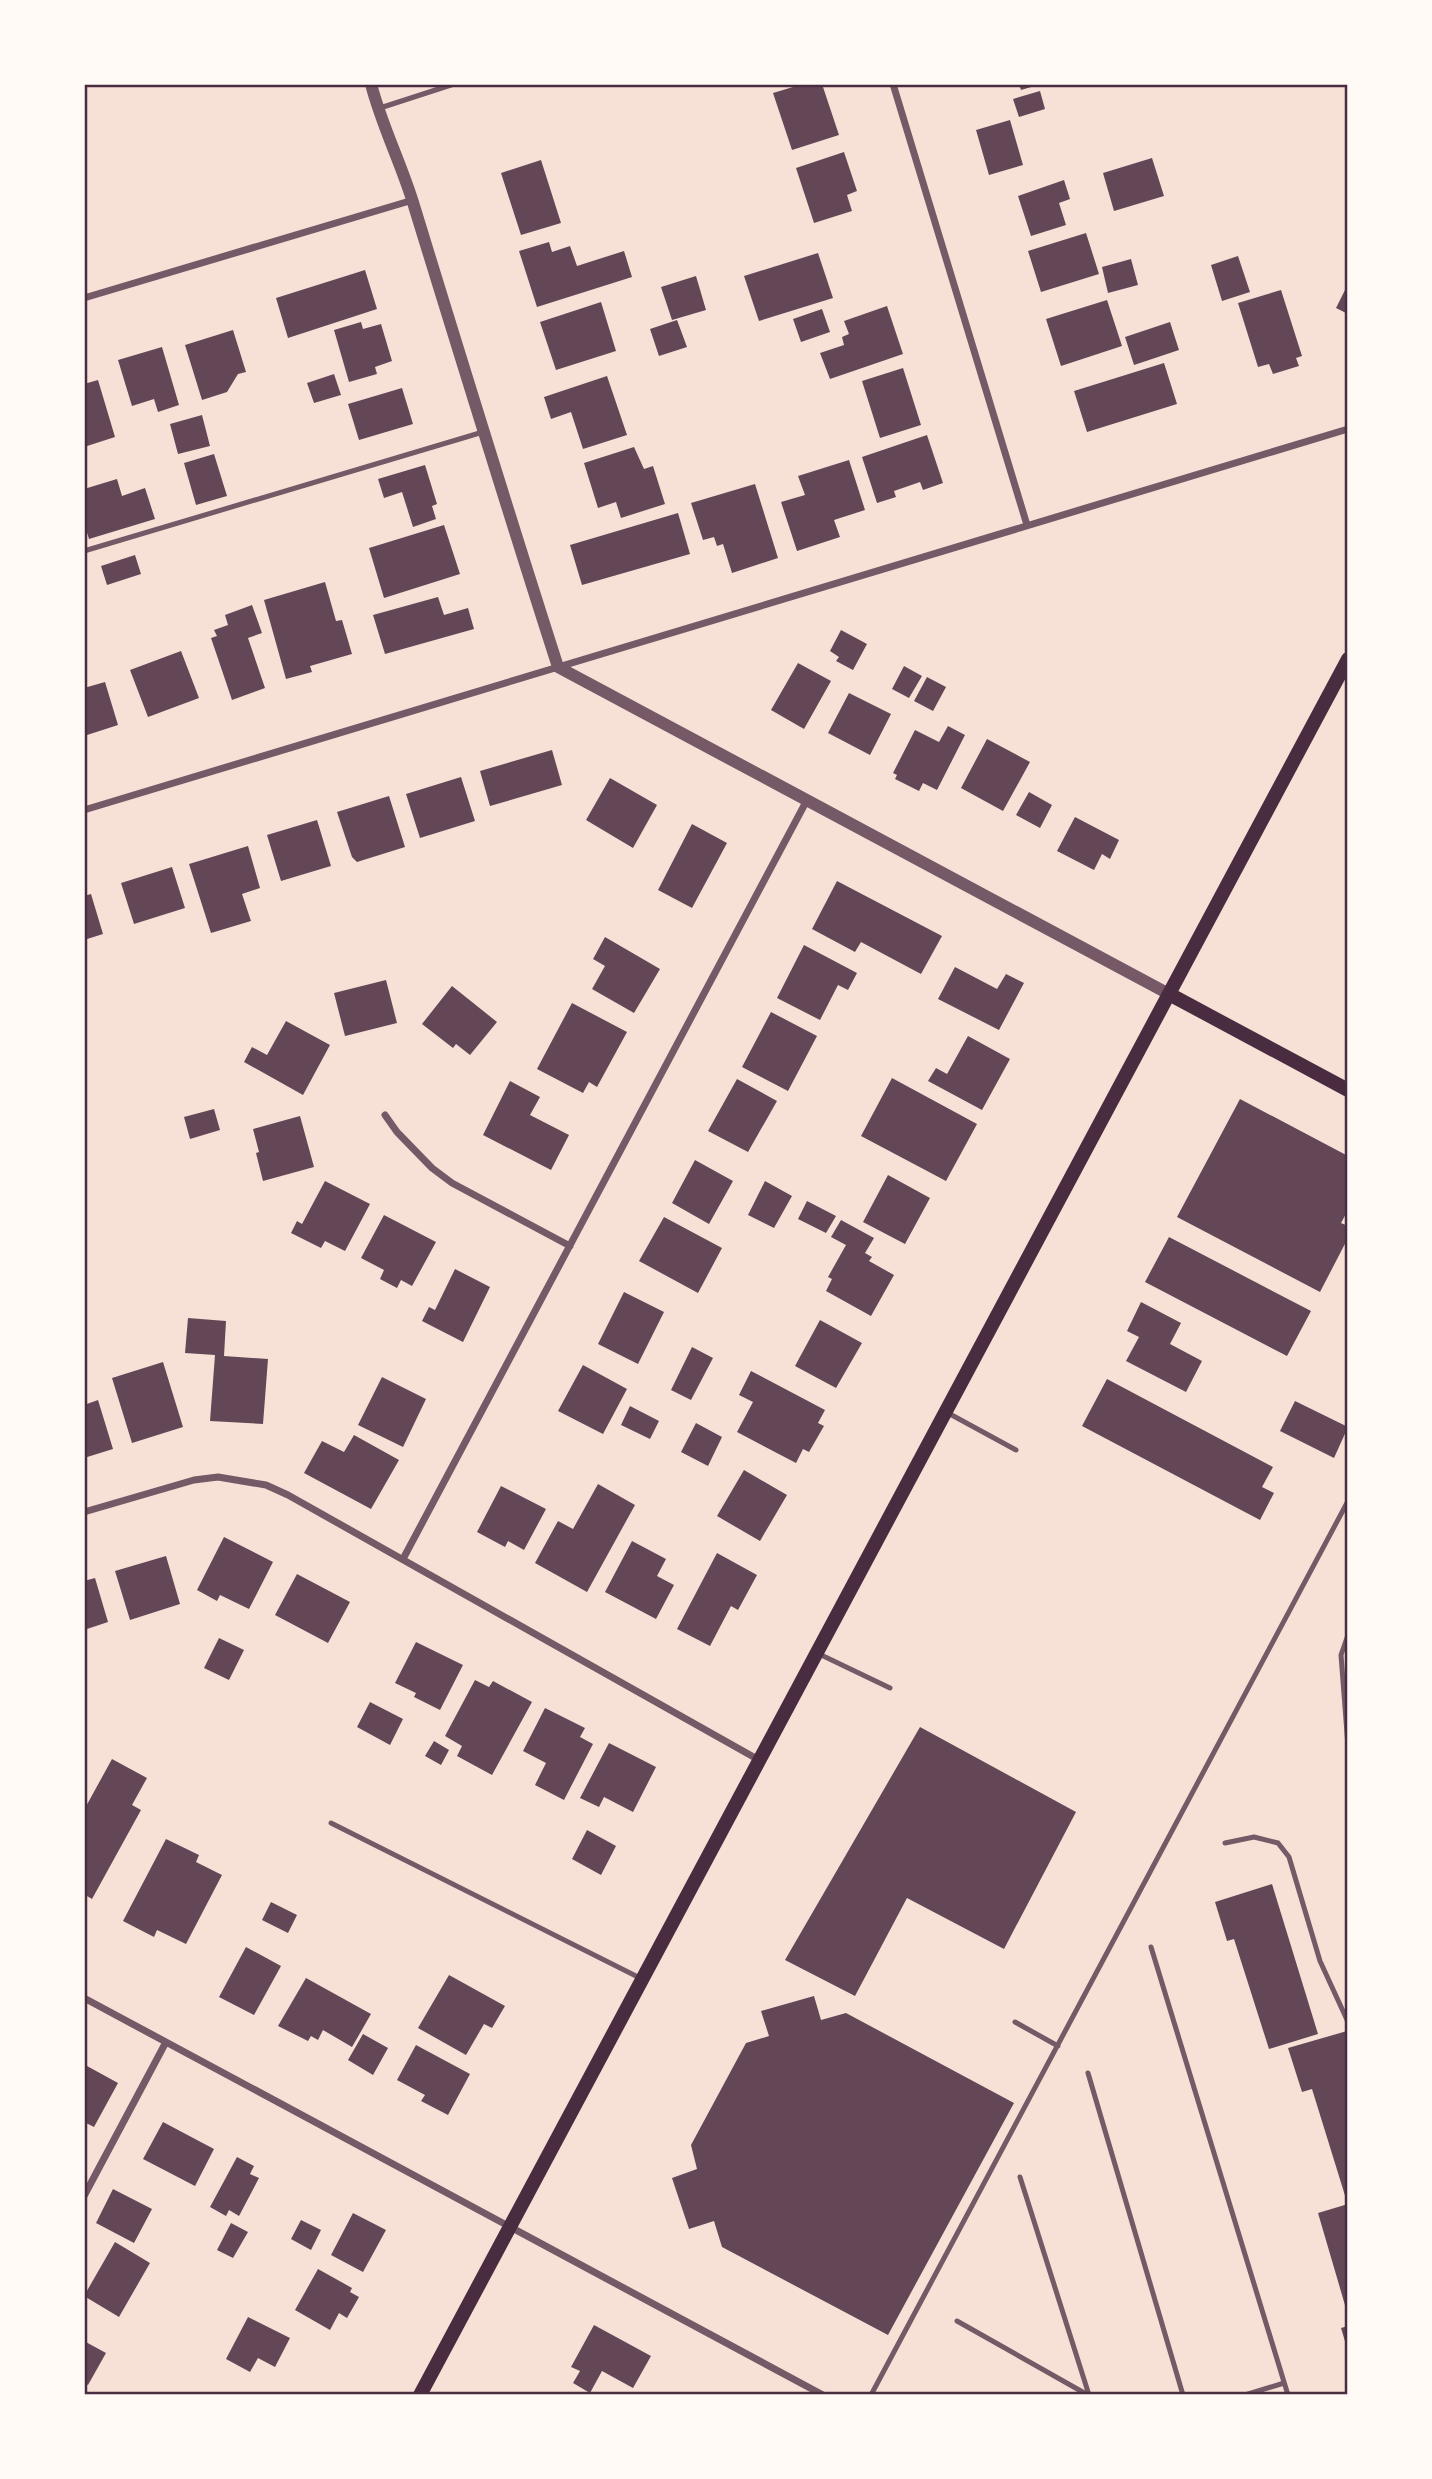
<svg xmlns="http://www.w3.org/2000/svg" width="1432" height="2479" font-family="Roboto,sans-serif">
<style>
.building{fill:#644757}
.lines{fill:none;stroke-linecap:round;stroke-linejoin:round}
.service{stroke:#755966;stroke-width:5}
.minor{stroke:#755966;stroke-width:7}
.tertiary{stroke:#755966;stroke-width:12}
.secondary{stroke:#4a2c40;stroke-width:14}
.neatline{fill:none;stroke:#4a2c40;stroke-width:2.5}
</style>
<rect width="100%" height="100%" fill="#f7e1d7"/>
<!-- building -->
<path class="building" d="M803,84H822L839,135L792,150L773,93Z
M1019,84H1038V85L1021,90Z
M1040,91L1045,109L1019,117L1013,99Z
M1010,120L1023,165L989,175L976,130Z
M844,152L857,191L847,195L852,211L814,223L796,168Z
M1152,158L1164,196L1114,211L1103,173Z
M541,160L561,223L521,235L501,173Z
M1064,180L1070,199L1059,203L1066,225L1031,236L1018,196Z
M1086,233L1099,274L1041,292L1028,251Z
M549,242L552,252L570,246L577,266L624,251L632,277L537,307L519,251Z
M818,253L833,298L759,321L744,276Z
M1238,256L1250,292L1222,301L1211,265Z
M1131,259L1138,285L1108,293L1102,267Z
M365,270L377,309L288,338L276,298Z
M696,276L706,310L672,320L661,287Z
M1348,284V314L1336,308Z
M1281,290L1302,356L1296,358L1299,366L1273,374L1269,364L1258,367L1238,303Z
M1107,300L1122,346L1061,366L1046,319Z
M601,302L616,351L556,370L540,322Z
M887,306L903,354L830,379L820,353L844,345L842,337L849,334L844,321Z
M822,309L830,332L801,342L793,319Z
M677,320L687,347L659,356L650,329Z
M361,322L363,329L381,324L392,361L375,367L377,374L349,382L334,330Z
M1170,322L1179,350L1134,365L1125,337Z
M233,330L246,372L238,374L227,392L202,400L185,345Z
M162,347L179,405L158,412L154,399L132,406L118,360Z
M1164,363L1177,404L1087,432L1074,391Z
M903,368L921,425L880,438L862,381Z
M334,374L341,395L314,403L307,383Z
M607,376L627,435L583,449L571,412L551,419L544,397Z
M98,380L115,437L84,447V384Z
M402,388L413,424L359,440L348,404Z
M202,415L210,446L178,454L170,424Z
M927,435L943,483L923,490L920,482L894,491L896,497L877,503L862,457Z
M634,447L644,469L653,466L665,504L621,518L616,502L598,508L584,463Z
M214,454L227,496L196,505L184,463Z
M849,460L865,510L834,520L840,537L797,551L781,502L805,495L798,476Z
M425,465L437,504L432,506L436,519L413,527L402,492L384,498L378,479Z
M117,479L122,496L145,488L155,519L89,539L84,523V489Z
M755,484L778,558L732,573L723,544L717,546L714,537L703,540L691,503Z
M678,513L690,554L582,585L570,545Z
M444,525L460,574L384,598L369,548Z
M135,555L141,574L107,585L101,566Z
M325,582L336,621L342,620L352,654L310,666L312,672L286,679L264,600Z
M438,597L444,615L468,608L474,629L385,654L373,615Z
M252,605L262,633L248,638L265,688L232,700L211,638L217,636L214,630L228,625L225,615Z
M841,630L867,644L853,670L836,661L839,657L830,651Z
M181,651L199,698L148,717L130,670Z
M798,663L831,681L804,729L771,710Z
M904,666L922,676L909,698L892,689Z
M927,677L946,687L933,711L914,701Z
M105,682L118,725L84,736V688Z
M849,693L891,714L870,755L828,733Z
M948,726L965,735L937,790L923,783L919,791L895,779L897,775L893,773L915,730L939,742Z
M987,739L1030,762L1003,811L961,788Z
M552,750L562,785L490,806L480,771Z
M461,777L475,821L420,838L406,794Z
M610,778L657,805L633,848L586,820Z
M1029,792L1052,805L1040,828L1016,815Z
M389,796L405,847L357,862L352,857L337,812Z
M1075,817L1119,840L1110,859L1102,854L1094,870L1057,851Z
M317,820L331,866L281,881L267,835Z
M692,824L727,843L692,908L658,890Z
M248,846L260,888L242,894L251,921L211,933L189,864Z
M172,867L185,908L134,924L121,883Z
M837,881L942,936L921,974L861,942L855,952L812,929Z
M91,894L103,934L84,940V896Z
M605,937L660,969L634,1013L592,989L605,966L593,959Z
M804,945L857,973L848,990L838,985L820,1020L777,998Z
M955,967L997,989L1006,974L1024,983L999,1030L938,999Z
M386,980L397,1023L345,1036L334,993Z
M452,986L497,1022L470,1055L456,1044L453,1048L422,1024Z
M572,1003L627,1032L597,1087L589,1082L583,1093L537,1069Z
M771,1012L817,1036L788,1091L742,1067Z
M286,1021L330,1045L303,1095L244,1062L252,1047L267,1055Z
M968,1036L1010,1059L982,1110L928,1081L936,1068L947,1074Z
M892,1078L977,1124L946,1181L861,1136Z
M737,1079L777,1101L748,1152L708,1131Z
M510,1081L540,1097L530,1115L569,1135L551,1170L483,1135Z
M1240,1099L1348,1156V1210L1341,1223L1348,1226V1238L1320,1292L1177,1217Z
M214,1109L220,1130L190,1139L184,1117Z
M300,1116L314,1167L263,1181L256,1153L259,1152L253,1129Z
M695,1160L733,1181L709,1224L672,1203Z
M888,1175L930,1198L905,1244L863,1222Z
M325,1181L370,1204L345,1251L325,1241L321,1248L291,1233L297,1221L302,1224Z
M765,1181L792,1196L774,1228L748,1215Z
M807,1201L836,1216L826,1233L798,1219Z
M384,1215L436,1242L412,1286L401,1280L397,1288L380,1279L384,1270L361,1258Z
M664,1217L722,1248L698,1293L639,1261Z
M841,1220L874,1238L865,1253L872,1257L869,1261L894,1275L871,1316L826,1291L832,1279L828,1277L846,1245L831,1237Z
M1169,1237L1311,1311L1287,1356L1145,1282Z
M455,1269L490,1287L463,1342L422,1321L429,1307L435,1310Z
M624,1292L664,1312L638,1364L598,1344Z
M1141,1302L1181,1323L1170,1344L1202,1361L1186,1392L1126,1361L1139,1337L1127,1331Z
M188,1318L226,1321L224,1356L268,1359L263,1424L210,1421L215,1355L185,1353Z
M820,1320L862,1343L836,1388L795,1366Z
M692,1347L713,1358L691,1400L671,1390Z
M163,1362L183,1427L132,1443L112,1378Z
M583,1365L627,1389L603,1434L558,1411Z
M751,1371L825,1410L818,1423L824,1426L809,1452L803,1449L796,1463L737,1432L753,1402L739,1395Z
M382,1377L426,1399L403,1447L358,1425Z
M1107,1379L1273,1467L1262,1487L1274,1493L1260,1520L1082,1426Z
M98,1400L113,1449L84,1458V1405Z
M1295,1401L1348,1427L1334,1458L1280,1431Z
M630,1406L659,1421L650,1439L621,1425Z
M696,1423L722,1437L708,1466L681,1452Z
M354,1435L399,1460L371,1509L304,1473L322,1441L344,1452Z
M744,1470L787,1495L760,1541L717,1516Z
M598,1484L635,1505L587,1592L535,1563L558,1521L573,1529Z
M501,1486L546,1509L524,1550L508,1541L505,1547L477,1532Z
M224,1537L273,1562L249,1609L220,1595L217,1601L197,1590Z
M632,1541L666,1559L657,1576L674,1585L656,1619L605,1592Z
M717,1553L757,1575L738,1610L731,1606L710,1646L677,1629Z
M166,1556L180,1604L130,1620L115,1571Z
M297,1574L350,1602L328,1643L275,1615Z
M95,1578L108,1622L84,1630V1581Z
M219,1638L244,1650L229,1680L204,1668Z
M416,1642L463,1665L440,1710L414,1697L416,1693L395,1683Z
M475,1680L489,1687L493,1681L532,1702L492,1775L457,1756L462,1746L445,1736Z
M370,1702L403,1719L390,1745L357,1727Z
M545,1708L585,1728L580,1737L593,1744L564,1800L535,1785L546,1763L523,1751Z
M920,1727L1076,1812L1004,1949L907,1898L855,1996L785,1960Z
M434,1741L449,1750L441,1765L425,1756Z
M609,1743L656,1767L633,1812L604,1797L599,1807L580,1798Z
M112,1759L147,1778L132,1805L141,1810L92,1899L87,1896L84,1902V1810Z
M587,1830L616,1846L601,1875L572,1859Z
M166,1839L199,1855L196,1862L222,1875L186,1944L157,1930L154,1937L123,1921Z
M1272,1884L1318,2034L1269,2049L1234,1939L1227,1941L1215,1902Z
M271,1902L297,1915L288,1933L262,1920Z
M246,1947L281,1966L254,2015L219,1997Z
M449,1975L505,2006L492,2028L484,2024L466,2055L418,2028Z
M306,1978L371,2014L352,2047L323,2030L318,2040L311,2036L308,2041L278,2026Z
M814,1996L821,2020L846,2013L1014,2103L888,2335L722,2247L714,2221L689,2229L672,2178L697,2169L691,2145L746,2043L769,2036L761,2011Z
M1347,2031L1348,2034L1347,2202L1312,2089L1302,2092L1288,2048Z
M363,2034L388,2048L373,2075L348,2060Z
M416,2045L470,2074L448,2115L421,2101L425,2095L397,2080Z
M87,2066L118,2083L94,2127L84,2122V2072Z
M163,2122L214,2149L195,2186L143,2159Z
M237,2157L254,2166L250,2174L259,2178L239,2216L229,2210L226,2216L210,2207Z
M113,2189L152,2209L134,2243L96,2223Z
M1348,2204V2312H1347L1318,2213Z
M353,2213L386,2230L363,2272L331,2255Z
M301,2220L321,2230L311,2250L291,2239Z
M231,2223L248,2232L233,2258L217,2250Z
M115,2242L150,2263L119,2317L84,2296Z
M318,2269L352,2288L350,2292L359,2297L347,2318L339,2313L330,2330L295,2310Z
M248,2317L290,2338L275,2367L258,2358L250,2372L226,2359Z
M594,2325L651,2356L633,2388L602,2371L590,2393L573,2383L580,2371L571,2367Z
M1348,2326V2348H1347L1341,2328Z
M84,2341L106,2353L88,2385L84,2383Z"/>
<g class="lines">
<!-- service -->
<path class="service" d="M380,108L454,84
M84,551L483,432
M948,1413L1016,1450
M1348,1635L1341,1655L1348,1746
M817,1653L890,1688
M331,1823L640,1978
M1225,1843L1254,1837L1278,1843L1289,1857L1320,1961L1348,2022
M1151,1947L1288,2395
M1015,2022L1058,2046
M1088,2073L1183,2395
M1020,2177L1089,2395
M957,2321L1088,2395
M871,2395L1348,1501
M1245,2395L1284,2383"/>
<!-- minor -->
<path class="minor" d="M893,84L1027,525
M84,298L413,200
M84,810L1348,429
M385,1115L397,1132L432,1168L452,1183L570,1246
M84,1512L194,1480L218,1477L266,1485L288,1495L759,1760
M403,1559L807,800
M84,1998L823,2395
M84,2196L166,2042"/>
<!-- tertiary -->
<path class="tertiary" d="M371,84C382,127 403,167 415,209C462,362 509,515 558,667L1169,994"/>
<!-- secondary -->
<path class="secondary" d="M1169,994L1348,1090
M420,2395L1348,659"/>
</g>
<!-- border -->
<rect width="1432" height="2479" fill="none" stroke="#fffaf5" stroke-width="172"/>
<rect x="86" y="86" width="1260" height="2307" class="neatline"/>
</svg>
